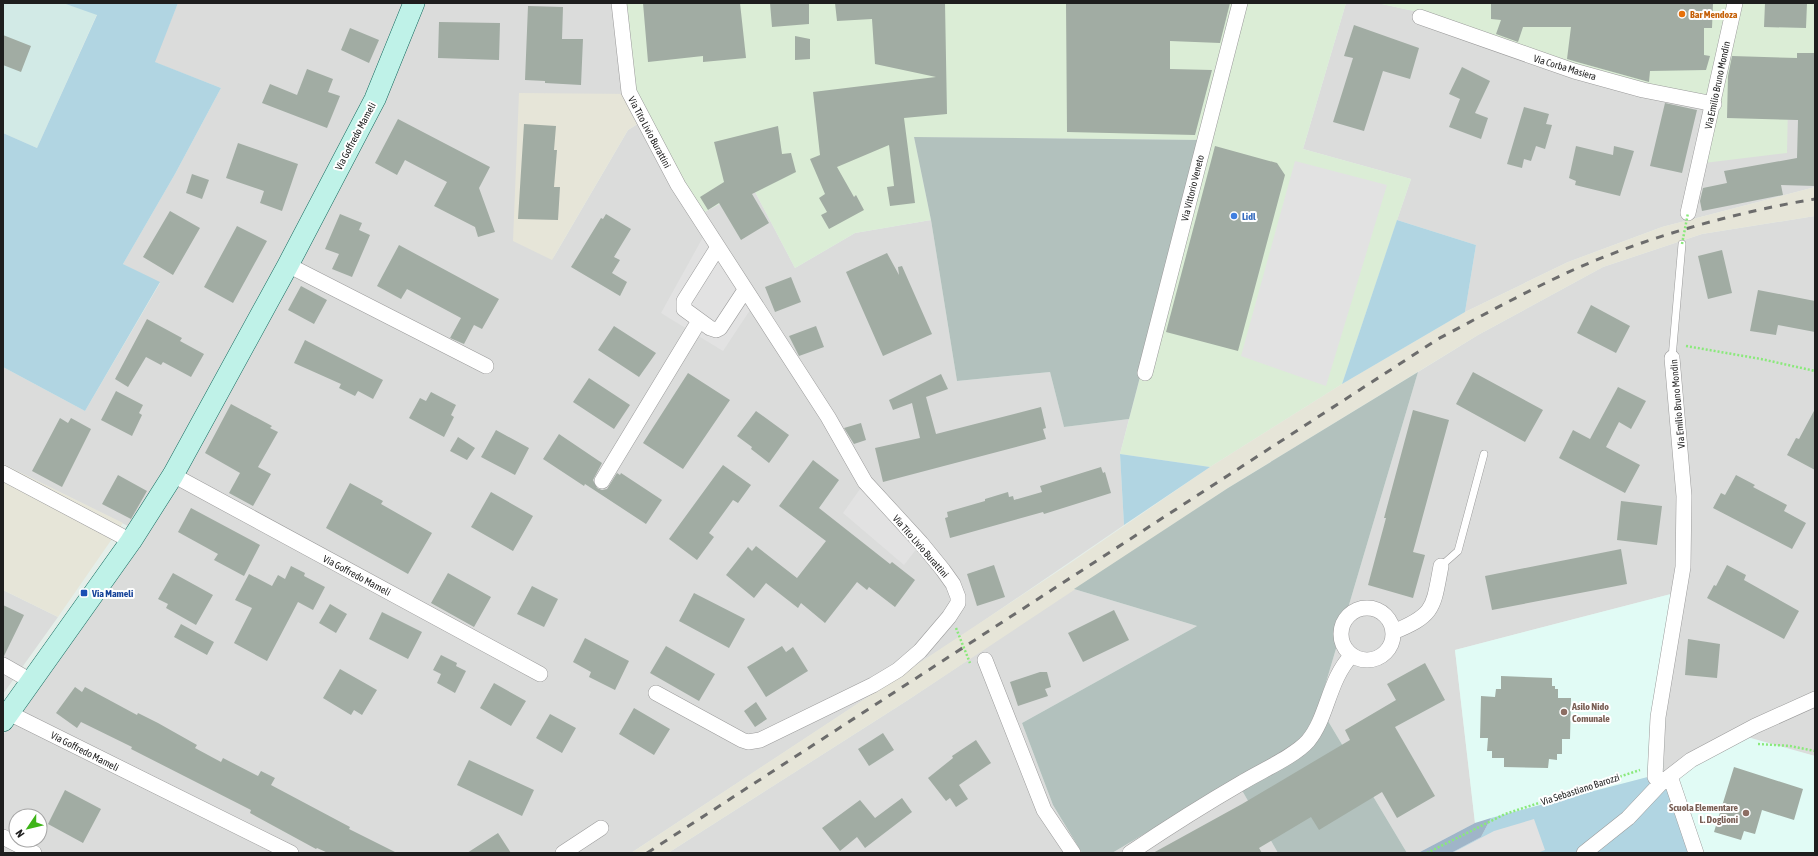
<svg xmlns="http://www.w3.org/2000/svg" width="1818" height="856" font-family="'Asap Condensed',sans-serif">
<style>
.residential{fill:#dbdcdb;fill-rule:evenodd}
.commercial{fill:#dbedd6}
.industrial{fill:#e6e5d8}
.education{fill:#e1fbf5}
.construction{fill:#b2c1bd}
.farmland{fill:#d2eae6}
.grass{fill:#b1d5e2}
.forest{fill:#9fb5c8}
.parking{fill:#e2e2e2}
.building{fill:#a1aca3}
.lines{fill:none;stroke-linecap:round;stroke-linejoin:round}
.lane-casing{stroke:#9b9b9b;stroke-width:8}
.street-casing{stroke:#9b9b9b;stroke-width:16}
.secondary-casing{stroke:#12685c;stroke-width:22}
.path{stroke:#8ae97b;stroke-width:2.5;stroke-dasharray:2 2;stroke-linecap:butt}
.lane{stroke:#fff;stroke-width:7}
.street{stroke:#fff;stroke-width:15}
.secondary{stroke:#bff2e8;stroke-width:21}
.rail{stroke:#6c6c6c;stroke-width:3;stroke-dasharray:8 8;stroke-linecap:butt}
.path-bridge{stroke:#8ae97b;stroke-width:2.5;stroke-dasharray:2 2;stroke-linecap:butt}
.food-dot{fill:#e8710a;stroke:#fff;stroke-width:1.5}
.shop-dot{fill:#3f7fe0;stroke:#fff;stroke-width:1.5}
.transit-dot{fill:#1a4fb4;stroke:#fff;stroke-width:1.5}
.education-dot{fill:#8d6e63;stroke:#fff;stroke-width:1.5}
.labels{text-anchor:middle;stroke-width:4;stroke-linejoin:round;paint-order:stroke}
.food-label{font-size:10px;font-weight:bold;fill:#c56008;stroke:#fff;text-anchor:start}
.street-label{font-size:10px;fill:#1e1e1e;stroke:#fff}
.shop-label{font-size:10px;font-weight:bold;fill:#366cbe;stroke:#fff;text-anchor:start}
.transit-label{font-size:10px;font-weight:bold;fill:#164399;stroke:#fff;text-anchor:start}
.education-label{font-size:10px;font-weight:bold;fill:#785e54;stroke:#fff;text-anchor:start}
</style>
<rect width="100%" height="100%" fill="#e5eee9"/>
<!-- residential -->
<path class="residential" d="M178,3H623L634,94L552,260L628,130L647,118L701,214L752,186L795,268L855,233L931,220L957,381L1050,372L1064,427L1129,419L1120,454L1124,525L970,630L631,853H3V735L78,629L132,528L3,464V367L85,411L160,283L123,264L175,174L221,88L154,62ZM16,816H40V840H16Z
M1346,3H1377L1414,11L1506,44L1788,105H1815V187L1662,227L1568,262L1465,312L1476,245L1397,220L1411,179L1303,149Z
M1815,216V756L1799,752L1663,773L1671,594L1455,650L1475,823L1418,853H1407L1319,706L1418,372L1478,335L1603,267L1702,234Z
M1074,589L1197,626L1022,723L1053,805L1082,853H668L908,700Z
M3,590L58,617L3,694Z
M1236,780L1278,853H1112Z"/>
<!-- commercial -->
<path class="commercial" d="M623,3H1346L1303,149L1411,179L1342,384L1210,467L1120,454L1202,140L914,137L931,220L855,233L795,268L752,186L701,214L634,94Z
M1377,3H1815V105H1788L1787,153L1704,163L1718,102L1617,79L1506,44L1414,11Z"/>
<!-- industrial -->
<path class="industrial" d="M519,93L634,94L647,118L628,130L552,260L513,241Z
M1815,187V216L1702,234L1603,267L1478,335L1228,488L908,700L668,853H631L1063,568L1210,467L1342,384L1465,312L1568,262L1662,227Z
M3,464L123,523L58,617L3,590Z"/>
<!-- education -->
<path class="education" d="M1671,594L1663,772L1737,734L1815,756V853H1690L1663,773L1475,823L1455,650Z"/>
<!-- construction -->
<path class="construction" d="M914,137L1202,140L1129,419L1064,427L1050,372L957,381L931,220Z
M1418,372L1319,706L1407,853H1278L1236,780L1112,853H1082L1053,805L1022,723L1197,626L1074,589L1228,488Z"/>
<!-- farmland -->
<path class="farmland" d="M3,3H63L97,14L37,148L3,133Z"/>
<!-- grass -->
<path class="grass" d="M63,3H178L155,62L221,88L175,174L123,264L160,282L85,411L3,367V133L37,148L97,15Z
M1397,220L1476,245L1465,312L1342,384Z
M1120,454L1210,467L1124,525Z
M1663,773L1690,853H1451L1481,837L1491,818Z"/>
<!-- forest -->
<path class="forest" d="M1491,818L1481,837L1451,853H1418L1475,823Z"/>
<!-- parking -->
<path class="parking" d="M1295,161L1387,185L1326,386L1241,356Z
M707,230L754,304L723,351L661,313Z
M865,482L921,543L904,565L843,513Z
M1534,819L1545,850L1537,853H1452L1494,831Z"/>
<!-- building -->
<path class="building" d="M643,3H740L746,58L703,62V56L648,62Z
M770,3H809V24L772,27Z
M835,3H945L947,114L904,118L915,203L890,206L887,187L894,186L889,145L837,167L854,197L856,195L864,210L829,229L821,215L827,212L819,198L825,194L810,159L820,155L813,92L936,77L875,64L872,19L837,21Z
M1066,3H1230L1220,43L1170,41V69L1212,70L1195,135L1067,132Z
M1491,3H1713L1712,28H1704V55L1710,56L1706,70L1650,71L1649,82L1577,62L1567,59L1571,27H1523L1518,42L1496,34L1501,20L1491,19Z
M1765,3H1807L1806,28L1764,27Z
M528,6L563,7L562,39H583L581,85L545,83V81L525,80Z
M439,22L500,23L499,60L438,58Z
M1354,25L1419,48L1410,79L1383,71L1364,131L1333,122L1353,58L1344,56Z
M350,28L379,40L369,63L341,50Z
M3,35L31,46L21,72L3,65Z
M795,36L810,39V59L795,60Z
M1797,53H1815V186L1781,185L1783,195L1702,211L1700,201L1703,188L1727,183L1724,171L1797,158L1798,120L1727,118L1728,76L1732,56L1797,58Z
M1462,67L1490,81L1475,113L1488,118L1481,139L1449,127L1460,99L1449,94Z
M307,69L333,79L328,92L340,96L327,128L262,103L270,84L297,95Z
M1665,103L1697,110L1682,173L1650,166Z
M1524,107L1549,114L1546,124L1552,125L1545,149L1536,146L1531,161L1524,159L1522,168L1507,164Z
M398,119L490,167L479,188L495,232L478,237L475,227L434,206L447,182L405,160L397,175L375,163Z
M524,124L556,126L554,150H557L554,187H560L558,220L518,219Z
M778,126L782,154L791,153L796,172L752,194L769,223L741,240L719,203L708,210L700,197L724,182L714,142Z
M238,143L298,164L282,211L260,203L264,191L226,178Z
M1215,146L1277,163L1285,175L1238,351L1166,332Z
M1576,146L1613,155L1614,146L1634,151L1620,196L1575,185L1576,181L1569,178Z
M192,174L209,180L202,199L186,193Z
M170,211L200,228L173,275L143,257Z
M340,214L362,223L359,230L370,235L352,277L332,269L339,254L325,249Z
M606,214L631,229L614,257L620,260L612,273L627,282L620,296L571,267L601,218L603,219Z
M237,226L267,241L233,303L204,287Z
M399,245L499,299L482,329L474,325L464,344L450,338L461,318L407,289L401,299L377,286Z
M1722,250L1732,293L1708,299L1698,256Z
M887,253L899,275L898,267L902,266L932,334L883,356L846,272Z
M791,277L801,302L775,312L765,287Z
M301,286L327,300L314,324L288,310Z
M1758,290L1815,301V332L1778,325L1776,335L1750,331Z
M1591,305L1630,326L1616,353L1577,333Z
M147,319L182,338L180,341L204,354L191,377L163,362L161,365L146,357L128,387L115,379Z
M614,326L656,353L639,377L598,350Z
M816,326L824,347L799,356L789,336Z
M305,340L383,380L373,399L358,391L355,396L339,388L341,384L294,363Z
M1473,372L1543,410L1525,442L1456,404Z
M688,373L730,400L683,469L643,443Z
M941,374L948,389L926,397L936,434L1041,407L1046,428L1043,429L1046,439L883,482L875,448L920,438L912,403L893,410L889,400Z
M589,378L630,405L614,429L573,402Z
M1618,387L1646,401L1631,429L1619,422L1606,447L1640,465L1625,493L1559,458L1573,430L1590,439Z
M116,391L143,405L139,413L142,415L132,436L101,420Z
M431,392L456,405L451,415L454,417L444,437L409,418L420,398L426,401Z
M231,404L272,426L270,428L278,432L258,467L271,474L253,506L229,493L240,473L205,453Z
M1815,409V470L1787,455L1796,438L1799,439Z
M1413,410L1449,420L1413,552L1425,555L1413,598L1368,585L1386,518H1384Z
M756,411L789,435L769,463L751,449L752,447L737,436Z
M60,418L68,423L71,418L91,429L62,487L32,471Z
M861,423L866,440L854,444L844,428Z
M496,430L529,448L515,475L481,457Z
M559,434L602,463L593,480L597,488L602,490L607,489L617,473L620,475L621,473L662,500L646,524L585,484L584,486L543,459Z
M458,437L475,448L467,460L450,451Z
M813,460L839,480L819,508L890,564L892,562L915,580L895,607L869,587L867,590L857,582L825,623L801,603L798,608L766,583L754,598L726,575L748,547L752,551L756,546L797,578L826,541L779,506Z
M723,465L751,485L738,503L733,500L709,533L714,537L697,560L669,539Z
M1101,467L1103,473L1105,472L1111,493L1044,514L1043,512L950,538L945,518L948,517L947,512L985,501V499L1008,492L1009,497L1013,496L1014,500L1042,492L1040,486Z
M118,475L147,491L131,519L102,504Z
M1736,475L1755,485L1753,487L1787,505L1784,511L1806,523L1792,549L1713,508L1721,493L1725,495Z
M350,483L383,501L381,504L432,533L408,574L326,528Z
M491,492L533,516L513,551L471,527Z
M1621,501L1662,506L1657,545L1617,540Z
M191,508L260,545L244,576L214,560L218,554L178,532Z
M1621,549L1627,584L1492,610L1485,576Z
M994,565L1005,597L977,606L967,574Z
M1727,565L1746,575L1744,580L1799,611L1784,639L1707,598L1714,585L1716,586Z
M291,566L305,573L304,576L325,587L313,610L298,602L267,661L234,643L252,608L235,600L249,574L272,586L278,575L285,579Z
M173,573L213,595L196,625L166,608L168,604L158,599Z
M448,573L491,597L474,627L431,603Z
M532,586L558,599L544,627L517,614Z
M694,593L745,619L729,648L679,621Z
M330,604L347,614L336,633L319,623Z
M3,605L24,615L4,656H3Z
M1114,610L1129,640L1083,662L1068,633Z
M382,612L422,632L408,659L369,639Z
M181,624L214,642L207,655L174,637Z
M585,638L629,661L615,690L589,677L591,672L573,662Z
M1688,639L1720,644L1717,678L1685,675Z
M666,646L715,674L699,701L650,673Z
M782,646L786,652L793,647L808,671L766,697L747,667Z
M441,655L457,663L456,666L466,671L455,693L437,683L441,674L433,670Z
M1425,663L1445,700L1395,727L1435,796L1397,818L1382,792L1319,830L1311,817L1259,848L1262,853H1153L1242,804L1350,740L1345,730L1396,700L1387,684Z
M340,669L377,690L362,715L354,710L351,715L323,698Z
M1040,672H1047L1051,687L1045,689L1048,696L1018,706L1010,682Z
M1501,676L1552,678V686H1555V689H1558V698H1571L1570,739H1562V754H1557V760L1549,759L1548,768L1504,767V758H1492V751H1487L1488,738H1480L1481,696L1495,697L1496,689H1501Z
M494,683L526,701L511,726L480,708Z
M75,687L82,692L85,687L137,715L138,713L158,723L197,745L195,748L221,762L223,758L258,776L261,771L275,778L271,785L350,827L349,829L397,853H328L317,848L316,849L250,813L251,810L131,749L132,747L81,722L77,728L56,713Z
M756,702L767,719L755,727L744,711Z
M634,708L670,729L654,755L619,734Z
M550,714L576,728L562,753L536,738Z
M883,733L894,750L869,766L858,749Z
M976,740L991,763L959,785L968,799L956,807L950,798L946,801L928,778L953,758L952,756Z
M469,760L534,790L522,816L457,785Z
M1734,767L1803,789L1794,820L1762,810L1755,834L1744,831L1741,840L1714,832Z
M65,790L101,809L83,843L48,824Z
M902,798L912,812L865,848L857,837L840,851L822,828L860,800L875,818Z
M498,833L511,853H467Z"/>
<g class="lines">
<!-- lane casing -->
<g class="lane-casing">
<path id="lane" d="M1672,358L1682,244
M1441,566L1458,551L1484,454"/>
</g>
<!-- street casing -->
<g class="street-casing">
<path id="street" d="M619,3L629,92L678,185L828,417L865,482L921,543L943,570L953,584L958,597V603L949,617L920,651L898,670L873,685L760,740L748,742L742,740L656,693
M1420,17L1574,71L1643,90L1714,104
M1688,213L1735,3
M718,247L684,301V309L710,328L716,330L720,328L745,290
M288,265L486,366
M1145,373L1240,3
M3,473L131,541
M173,475L540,674
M602,481L699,321
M1341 634a26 26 0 1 1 52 0a26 26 0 1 1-52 0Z
M1393,632C1435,615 1433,608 1441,566
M985,660L1044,810L1073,853
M3,665L31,681
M9,713L291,853
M1670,776L1696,853
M1660,784L1655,777L1658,717L1683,567L1684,496L1672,358
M3,837L34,853
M563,853L601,828
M1130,853C1167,828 1205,804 1243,782C1261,771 1295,756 1308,741C1328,717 1328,680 1352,655
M1584,853L1628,818L1660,784L1691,760L1755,726L1815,699"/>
</g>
<!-- secondary casing -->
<g class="secondary-casing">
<path id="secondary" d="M3,721L131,541L173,475L288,265L375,99L414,3"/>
</g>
<!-- path -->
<path class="path" d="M1686,346L1761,359L1815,371
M1758,744L1790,746L1815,751
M1427,853L1505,814L1640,770"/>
<!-- lane -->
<use href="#lane" class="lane"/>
<!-- street -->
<use href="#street" class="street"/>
<!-- secondary -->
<use href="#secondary" class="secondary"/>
<!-- rail -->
<path class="rail" d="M647,853L1438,339C1483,315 1527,291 1573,270C1647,237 1736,212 1815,199"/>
<!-- path-bridge -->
<path class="path-bridge" d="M1682,244L1688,213
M956,628L970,663"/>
</g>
<!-- markers -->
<circle class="food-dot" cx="1682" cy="14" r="4"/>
<circle class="shop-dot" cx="1234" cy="216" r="4"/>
<rect class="transit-dot" x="80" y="589" width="8" height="8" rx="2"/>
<g class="education-dot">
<circle cx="1564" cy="712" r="4"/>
<circle cx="1746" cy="813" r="4"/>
</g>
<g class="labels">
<!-- food labels -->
<g class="food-label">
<text x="1690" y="18">Bar Mendoza</text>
</g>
<!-- street labels -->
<g class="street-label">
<text transform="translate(1565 67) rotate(17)" y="4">Via Corba Masiera</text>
<text transform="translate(1717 85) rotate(-78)" y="4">Via Emilio Bruno Mondin</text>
<text transform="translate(650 132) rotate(62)" y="4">Via Tito Livio Burattini</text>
<text transform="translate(355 136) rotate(-62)" y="4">Via Goffredo Mameli</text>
<text transform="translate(1192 188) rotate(-76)" y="4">Via Vittorio Veneto</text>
<text transform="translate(1677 404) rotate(-95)" y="4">Via Emilio Bruno Mondin</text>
<text transform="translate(921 546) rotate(49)" y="4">Via Tito Livio Burattini</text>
<text transform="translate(357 575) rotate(28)" y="4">Via Goffredo Mameli</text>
<text transform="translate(85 751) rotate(27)" y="4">Via Goffredo Mameli</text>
<text transform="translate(1580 789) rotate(-18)" y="4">Via Sebastiano Barozzi</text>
</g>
<!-- shop labels -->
<g class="shop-label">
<text x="1242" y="220">Lidl</text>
</g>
<!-- transit labels -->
<g class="transit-label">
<text x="92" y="597">Via Mameli</text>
</g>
<!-- education labels -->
<g class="education-label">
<text x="1572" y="710">Asilo Nido<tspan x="1572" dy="12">Comunale</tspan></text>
<text x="1738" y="811" text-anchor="end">Scuola Elementare<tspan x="1738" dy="12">L. Doglioni</tspan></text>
</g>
</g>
<!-- border -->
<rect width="1818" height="856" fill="none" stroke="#1e1e1e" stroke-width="8"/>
<!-- north arrow -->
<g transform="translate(28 828) rotate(235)"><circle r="19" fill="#ffffff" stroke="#a5a5a5"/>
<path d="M0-3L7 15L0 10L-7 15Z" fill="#3eb418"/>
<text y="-6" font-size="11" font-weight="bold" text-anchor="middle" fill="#1e1e1e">N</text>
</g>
</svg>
